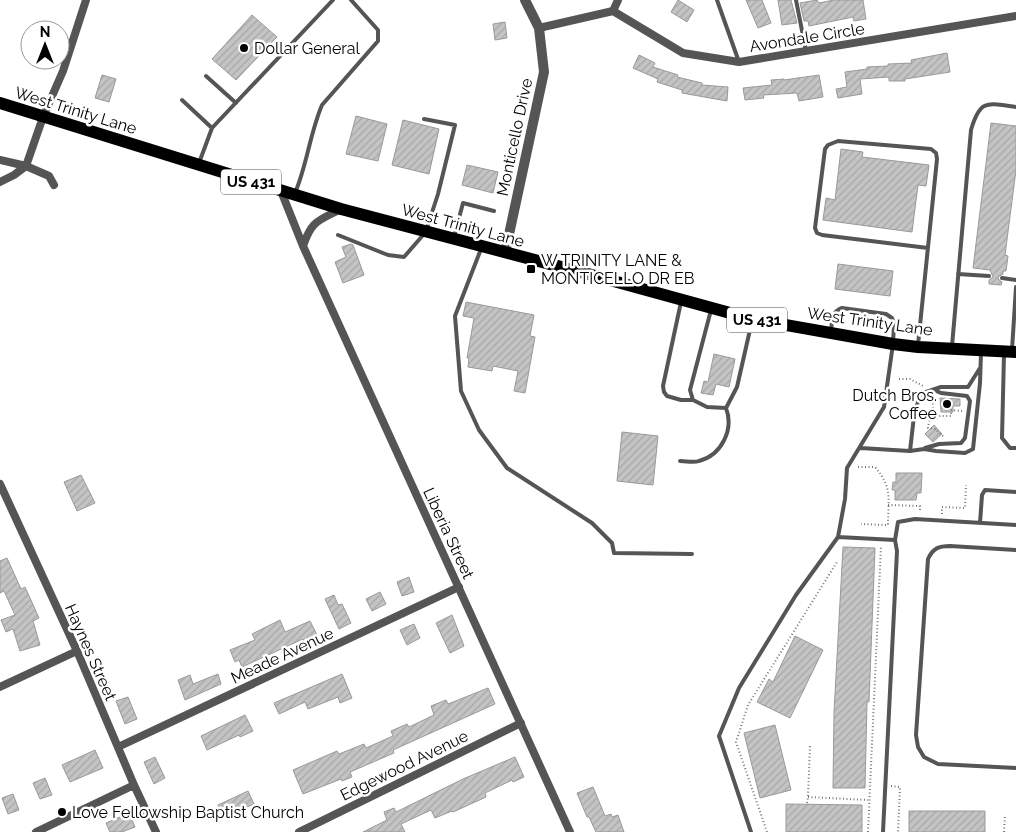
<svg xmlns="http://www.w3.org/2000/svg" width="1016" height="832" font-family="Raleway,sans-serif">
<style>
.building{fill:url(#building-hatch);stroke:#999}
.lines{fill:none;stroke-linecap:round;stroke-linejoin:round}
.path{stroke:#777;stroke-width:2;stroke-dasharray:1 2.5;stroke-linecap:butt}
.service{stroke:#555;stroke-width:4}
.minor{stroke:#555;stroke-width:8}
.tertiary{stroke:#555;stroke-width:10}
.primary{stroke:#000;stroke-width:12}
.poi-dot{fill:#000;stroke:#fff;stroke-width:2}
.labels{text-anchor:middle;stroke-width:5;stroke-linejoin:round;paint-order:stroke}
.shield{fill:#fff;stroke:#4c4c4c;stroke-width:1}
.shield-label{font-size:15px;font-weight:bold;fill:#000}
.street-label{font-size:16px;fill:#000;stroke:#fff}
.poi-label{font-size:16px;fill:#000;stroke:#fff;text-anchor:start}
</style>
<defs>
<pattern id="building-hatch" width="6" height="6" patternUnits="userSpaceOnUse" patternTransform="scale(1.25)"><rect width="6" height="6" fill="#c4c4c4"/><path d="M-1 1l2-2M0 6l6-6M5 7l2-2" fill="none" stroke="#a7a7a7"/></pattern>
</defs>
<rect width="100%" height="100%" fill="#fff"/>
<!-- building -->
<path class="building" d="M678,0L694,10L687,22L671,12Z
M746,0H762L771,23L758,28Z
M778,0H791L797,23L782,25Z
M817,0L819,3L834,0H863L866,19L854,21L853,17L809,26L808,21H804L800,3Z
M252,15L277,37L236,80L212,59Z
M505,22L507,38L495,40L493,24Z
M947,53L950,72L905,79V81H889V77L860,79L862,94L838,98L836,89L847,87L845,72L867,69V67L888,66V64L912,63L911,60Z
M639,55L655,63L653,67L678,75L677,77L702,83V85L728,87L727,101L682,93V90L657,82L658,79L633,68Z
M102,75L116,79L109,102L95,98Z
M819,75L823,97L799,101L797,93L763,95L764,98L745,100L743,88L772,85L771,80L784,79V80Z
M356,116L387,124L378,161L346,154Z
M403,120L439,129L429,174L392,165Z
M991,123L1016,126V170L1005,255L1008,256L1006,271H1003V274L998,277L999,280L1002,282L1001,285L989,284V280L993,277L990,270L973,268Z
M841,149L863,152L862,157L929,165L926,186L918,185L912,232L823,220L826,198L835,200Z
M467,165L498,172L493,193L462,185Z
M351,244L353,245L364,275L343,283L335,262L346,257L342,247Z
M838,264L893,271L890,296L835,289Z
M466,302L534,315L530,336L535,337L525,393L514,391L518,371L493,366L492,371L468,367L469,358H467L474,318L463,316Z
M714,354L735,359L729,387L716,384L713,395L701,393L704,381L708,382Z
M940,398L960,399V406H953V412H941Z
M934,425L942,434L933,442L925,434Z
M622,432L658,436L653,485L617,481Z
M896,473H922L921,493H917L916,500H895V490H892L893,482H896Z
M81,475L95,503L77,511L64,482Z
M843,547L875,548L869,702H867L865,788H833L834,712Z
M7,558L21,589L25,587L39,618L33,621L40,645L20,651L13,629L6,632L1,620L15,615L4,591L0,593V561Z
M409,577L414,592L402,596L397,582Z
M380,592L386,604L372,611L366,599Z
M334,595L338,605L342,604L351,623L339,629L325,599Z
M452,615L464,646L450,653L436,623Z
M280,620L285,632L310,621L318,637L306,644L303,639L242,667L239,660L235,662L230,650L255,640L252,634Z
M414,624L420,638L407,645L400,630Z
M795,636L823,650L790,718L757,702L769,679L773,682Z
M218,674L221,684L185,700L178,680L190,675L193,684Z
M342,674L352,698L340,703L338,697L308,709L305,702L279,714L274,703Z
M488,688L495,704L393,750L394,753L350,772L352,777L342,781L341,779L303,794L293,770L337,751L339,754L364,744L366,748L393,736L391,731L407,724L409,727L434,715L431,706L446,700L448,704Z
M128,697L137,719L125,724L116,701Z
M245,715L253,731L240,737L239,735L207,750L201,736Z
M775,725L791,790L760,798L744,733Z
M95,750L103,768L70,782L62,765Z
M155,757L165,778L154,784L144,762Z
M515,757L524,777L513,782L512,780L485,793L486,797L453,812L452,811L435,818L431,810L401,824L405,832H363L387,820L384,812L394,808L396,812L463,779Z
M45,778L52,795L40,799L33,783Z
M593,787L605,816L611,814L612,817L618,815L624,832H596L589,817H587L577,793Z
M248,791L254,804L223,817L218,805Z
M13,794L19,810L8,814L2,798Z
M786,804L862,805V832H786Z
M909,811H985V832H909Z
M129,813L135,827L122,832H110L106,823Z"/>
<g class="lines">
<!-- path -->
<path class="path" d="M899,379H910L923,386
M930,397C937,407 929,418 928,428L935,429L944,437
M930,417L936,419L940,416H951V410L963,411
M858,467H875C893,488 888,499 888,525L861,524
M888,505L920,506V512
M942,514V507L965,508L966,485
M891,786L900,787L898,832
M808,797L868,800
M807,803L808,797L810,746
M767,832L736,742L748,705L837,562
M868,832L881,546
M1004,832L1005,815"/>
<!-- service -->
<path class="service" d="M717,0L739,62
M796,0L806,51
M206,76L236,103
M182,100L212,128
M424,119L455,125L438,194L427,228
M199,163L212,128L333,0
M295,193C307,165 310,133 322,105L378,41V30L351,0
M338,235L388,255L404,257L424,234
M454,237L463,203L494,211
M481,249L455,316L461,391L479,430L507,468L592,523L612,543L614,553L692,554
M958,274L989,276
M1002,278L1016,280
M681,302L663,386L664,392L667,396L681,400H693L707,407L726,408
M918,345L937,159L936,153L931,149L838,141L828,145L825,149L815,228L817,233L822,235L928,248
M952,346L971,130C980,99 987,103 1016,107
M1012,350L1016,287
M1004,354L1002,438L1010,448H1016
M693,400L690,390L711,310
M860,448L910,451L924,449L936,451L965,453L973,449L980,383L981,353
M925,448L939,444L961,443L965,438L970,401L967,396L941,393L934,390
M910,451L914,416L920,394L941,387H968L980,368
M680,461C686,461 694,463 699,461C722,455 734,429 726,408L737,387L752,321
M980,523L982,495L985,490L1016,492
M838,537L895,540L897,551L883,832
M895,540L898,522L915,519L1016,525
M1016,550L950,546C939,546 933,548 928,559L916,735L918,747L924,757L938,764L1016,768
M751,832L719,736L739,688L796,595L838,537L845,499L847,468L884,407L893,344L894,324L892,318L886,314L842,308C831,312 832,322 831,332"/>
<!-- minor -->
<path class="minor" d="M613,11L683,53L739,62L1016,16
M613,11L618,0
M539,28L613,11
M0,160L26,166L43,117L63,71L86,0
M0,182L14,175L26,166L49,176L54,185
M281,191L303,246L570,832
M303,246C312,220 318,221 341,209
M0,484L77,651L134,785L156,832
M0,687L77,651
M118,747L459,587
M36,832L134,785
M299,832L521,723"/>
<!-- tertiary -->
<path class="tertiary" d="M505,253L544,72L539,28L525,0"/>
<!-- primary -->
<path class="primary" d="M0,103L341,209L588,274L752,319L893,344L918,347L1016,352"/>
</g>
<!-- markers -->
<g class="poi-dot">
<circle cx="244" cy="48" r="5"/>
<rect x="526" y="264" width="10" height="10" rx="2.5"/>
<circle cx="947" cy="404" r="5"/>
<circle cx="62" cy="812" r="5"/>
</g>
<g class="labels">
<!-- shield labels -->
<g class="shield">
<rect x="221" y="169.5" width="60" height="25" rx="4"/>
<rect x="727" y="307.5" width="60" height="25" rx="4"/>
</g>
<g class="shield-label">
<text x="251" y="187">US 431</text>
<text x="757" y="325">US 431</text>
</g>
<!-- street labels -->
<g class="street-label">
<text transform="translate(807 37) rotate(-9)" y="6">Avondale Circle</text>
<text transform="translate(76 110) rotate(17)" y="6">West Trinity Lane</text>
<text transform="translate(514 137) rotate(-78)" y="6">Monticello Drive</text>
<text transform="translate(463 225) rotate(15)" y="6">West Trinity Lane</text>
<text transform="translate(870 321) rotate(8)" y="6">West Trinity Lane</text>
<text transform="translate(449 533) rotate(65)" y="6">Liberia Street</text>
<text transform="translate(91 652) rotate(66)" y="6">Haynes Street</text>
<text transform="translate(282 655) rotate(-25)" y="6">Meade Avenue</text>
<text transform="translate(404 765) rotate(-26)" y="6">Edgewood Avenue</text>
</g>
<!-- poi labels -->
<g class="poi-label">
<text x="254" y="54">Dollar General</text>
<text x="541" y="266">W TRINITY LANE &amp;<tspan x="541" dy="18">MONTICELLO DR EB</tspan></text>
<text x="937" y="401" text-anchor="end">Dutch Bros.<tspan x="937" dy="18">Coffee</tspan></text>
<text x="72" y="818">Love Fellowship Baptist Church</text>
</g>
</g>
<!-- north arrow -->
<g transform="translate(45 45)"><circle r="24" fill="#ffffff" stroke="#999999"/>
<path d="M0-4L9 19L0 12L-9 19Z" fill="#000000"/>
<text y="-8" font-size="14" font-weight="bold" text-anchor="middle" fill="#000000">N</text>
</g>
</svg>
